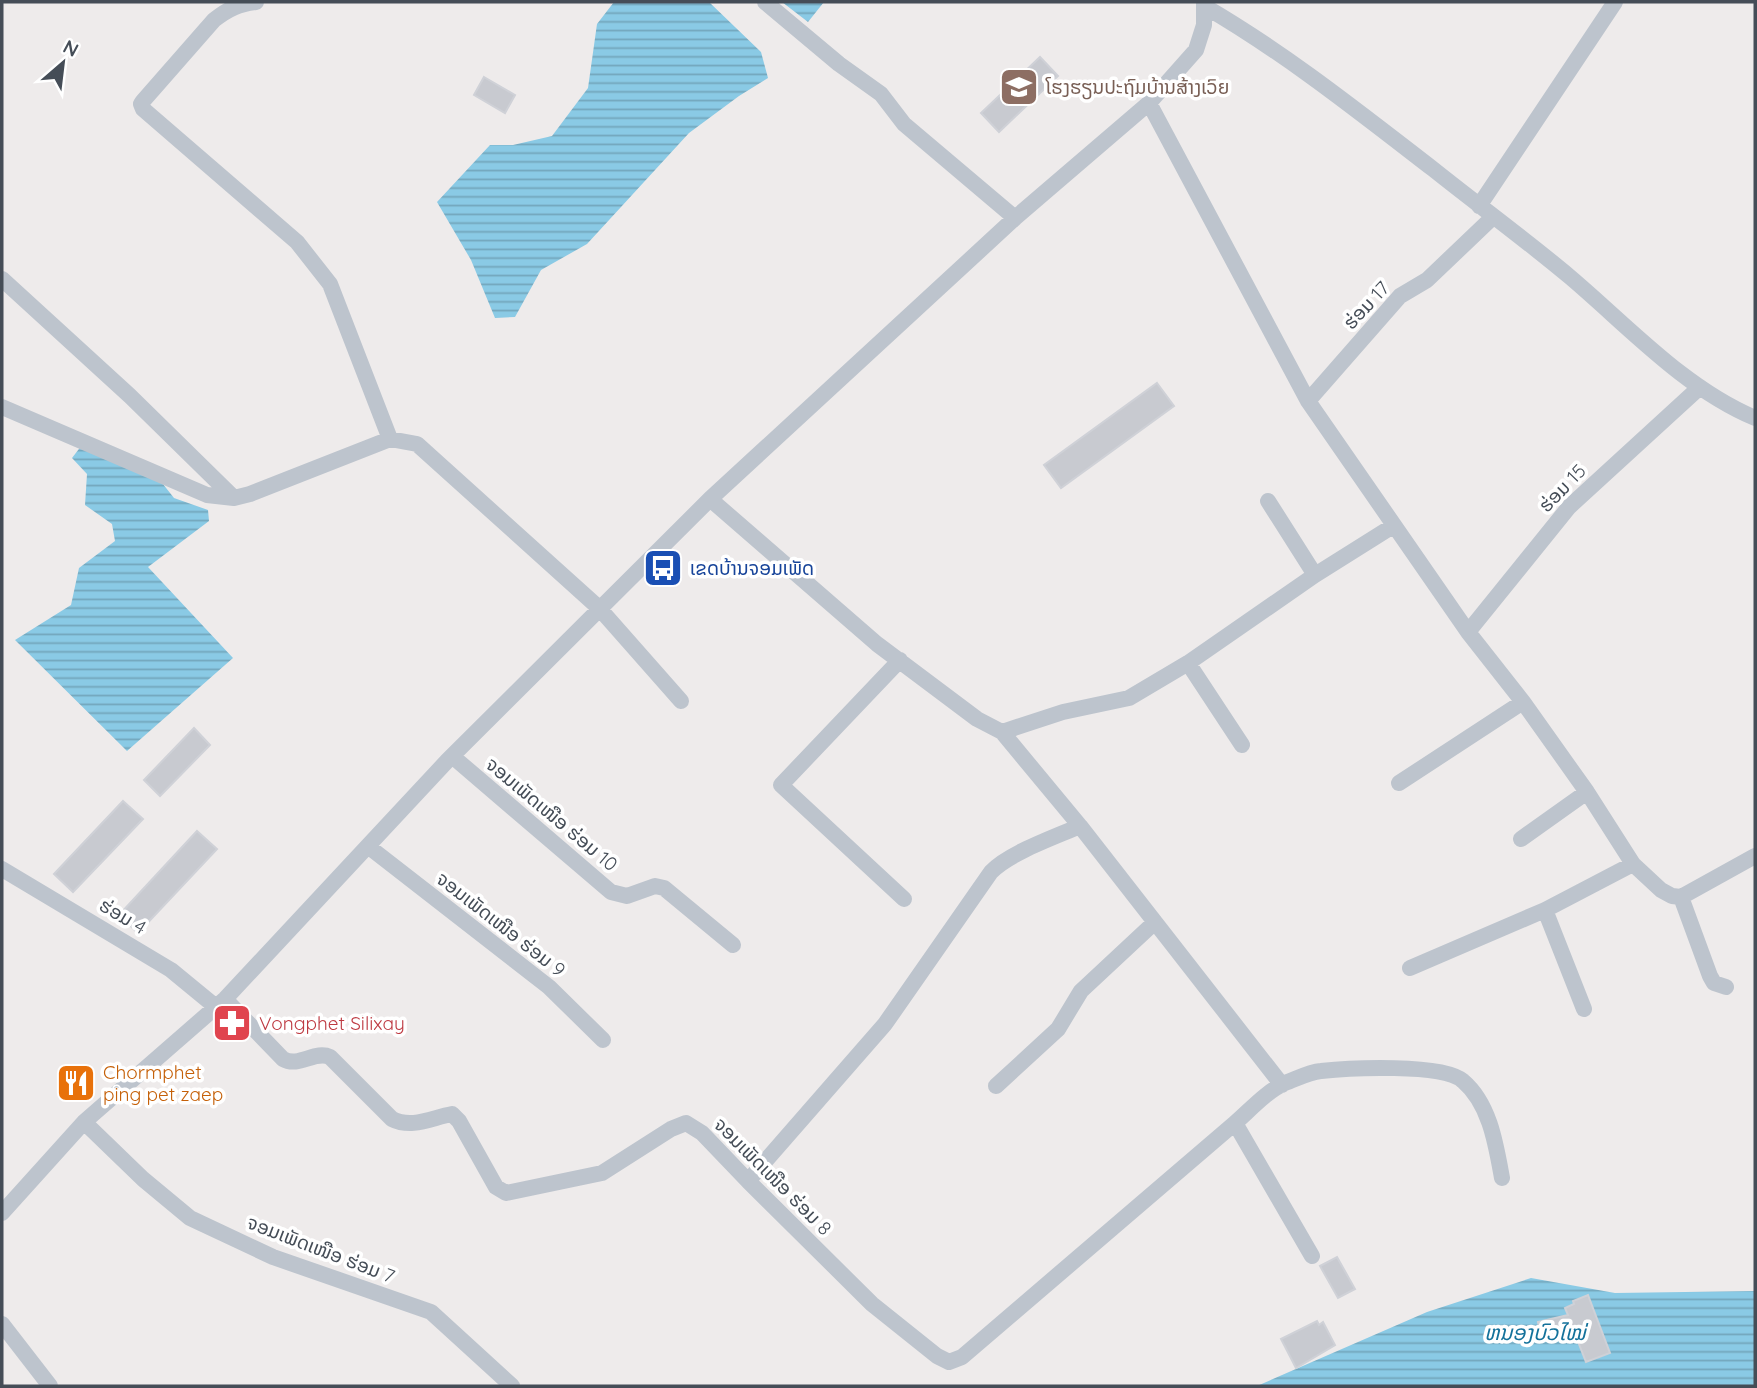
<svg xmlns="http://www.w3.org/2000/svg" width="1757" height="1388" font-family="Quicksand,'Noto Sans Lao',sans-serif">
<style>
.water{fill:url(#water-rules)}
.building{fill:#c8cad0;stroke:#cfd1d7;stroke-width:2}
.lines{fill:none;stroke-linecap:round;stroke-linejoin:round}
.street{stroke:#bdc4cd;stroke-width:16}
.labels{text-anchor:middle;stroke-width:7;stroke-linejoin:round;paint-order:stroke}
.education-label{font-size:19px;fill:#785e54;stroke:#fff;text-anchor:start}
.street-label{font-size:19px;fill:#454d57;stroke:#fff}
.transit-label{font-size:19px;fill:#164399;stroke:#fff;text-anchor:start}
.health-label{font-size:19px;fill:#be3a42;stroke:#fff;text-anchor:start}
.food-label{font-size:19px;fill:#c56008;stroke:#fff;text-anchor:start}
.water-label{font-size:21px;font-style:italic;fill:#14729b;stroke:#fff}
</style>
<defs>
<pattern id="water-rules" width="6" height="5" patternUnits="userSpaceOnUse" patternTransform="scale(1.75)"><rect width="6" height="5" fill="#8acae5"/><path d="M0 2.5h6" fill="none" stroke="#73a6bc"/></pattern>
</defs>
<rect width="100%" height="100%" fill="#eeebeb"/>
<!-- water -->
<path class="water" d="M614,2H709L761,52L768,78L739,96L689,133L587,244L541,270L515,317L495,318L471,260L437,202L490,145H513L552,136L588,88L597,24Z
M782,2H824L808,22Z
M85,441L159,479L174,498L208,510L209,521L148,567L233,658L127,751L15,640L71,605L79,568L115,541L112,524L85,505L87,474L72,458Z
M1531,1278L1615,1293L1755,1291V1386H1257L1427,1312Z"/>
<!-- building -->
<path class="building" d="M1040,57L1058,76L999,132L981,113Z
M484,77L515,95L505,113L474,95Z
M1157,383L1174,406L1061,488L1044,465Z
M194,728L210,745L160,796L144,780Z
M123,801L143,819L73,892L54,874Z
M197,831L217,849L138,933L119,915Z
M1337,1257L1355,1289L1338,1298L1320,1266Z
M1588,1295L1610,1353L1586,1362L1573,1329L1541,1336L1538,1322L1568,1315L1565,1308L1574,1304L1573,1301Z
M1317,1321L1319,1325L1323,1322L1335,1345L1296,1368L1281,1339Z"/>
<g class="lines">
<!-- street -->
<path class="street" d="M256,2C239,4 228,9 214,20L143,101L141,104L143,109L297,242L330,284L390,439L417,444L599,608L681,701
M765,2L839,64L881,94L904,124L1015,218
M1204,6C1285,53 1359,112 1433,169C1478,205 1526,240 1570,277C1629,327 1684,388 1755,418
M1149,103L1308,401L1468,632L1523,702L1587,792L1633,864L1661,890L1672,896L1681,897L1755,856
M1479,206L1615,2
M2,279L130,396L234,498
M1308,401L1400,296L1427,280L1493,217
M2,407L207,495L234,498L250,494L390,439
M710,499L877,644L977,719L1002,732L1080,826L1282,1085
M1268,501L1315,575
M1468,632L1569,507L1700,387
M900,660L781,785L904,899
M1002,732L1063,712L1129,698L1188,663
M1242,745L1188,663L1315,575L1393,526
M452,756L611,892L627,896L655,886L664,888L733,945
M1399,783L1523,702
M1521,839L1587,792
M369,847L549,987L603,1040
M2,869L171,970L216,1007
M1681,897L1710,976L1714,983L1726,987
M1545,910L1584,1009
M1410,968L1545,910L1633,864
M225,999L283,1059C299,1068 315,1050 330,1057L392,1119C412,1129 431,1118 452,1114L459,1121L496,1187L506,1193L602,1173L671,1129L686,1123L702,1133L748,1181L872,1304L937,1356L949,1362L962,1357L1235,1123
M996,1086L1058,1029L1081,991L1155,922
M84,1122L143,1179L190,1218L273,1257L431,1312L512,1386
M748,1181L885,1024L991,872C1009,853 1055,837 1080,826
M2,1213L84,1122L225,999L447,761L710,499L1015,218L1149,103L1196,50L1204,25V2
M1312,1256L1235,1123C1250,1110 1267,1091 1285,1083C1296,1079 1309,1072 1321,1071C1348,1068 1443,1063 1463,1081C1490,1104 1496,1145 1502,1178
M2,1324L50,1386"/>
</g>
<!-- icons -->
<defs>
<g id="school-square" transform="scale(2.0125)"><rect x="-9" y="-9" width="18" height="18" rx="4" fill="#8d6e63" stroke="#fff"/><path d="M0-5L7-2L0 1L-7-2ZM-4 1L0 2.5L4 1V4Q0 6-4 4Z" fill="#fff"/></g>
<g id="bus-square" transform="scale(2.0125)"><rect x="-9" y="-9" width="18" height="18" rx="4" fill="#1a4fb4" stroke="#fff"/><path d="M-5-6H5V4H4V6H2V4H-2V6H-4V4H-5ZM-3.5-4V0h7V-4ZM-3.5 1.2v1.5H-2V1.2ZM2 1.2v1.5H3.5V1.2Z" fill="#fff"/></g>
<g id="pharmacy-square" transform="scale(2.0125)"><rect x="-9" y="-9" width="18" height="18" rx="4" fill="#e0444e" stroke="#fff"/><path d="M-2-6h4v4h4v4h-4v4h-4v-4h-4v-4h4Z" fill="#fff"/></g>
<g id="restaurant-square" transform="scale(2.0125)"><rect x="-9" y="-9" width="18" height="18" rx="4" fill="#e8710a" stroke="#fff"/><path d="M-5-6h1v4h1v-4h1v4h1v-4h1v5L-1.5 .5V6h-2V.5L-5-1ZM5-6V6H3V1.5H1.5Q1.5-4 5-6Z" fill="#fff"/></g>
</defs>
<g fill-rule="evenodd">
<use href="#school-square" x="1019" y="87"/>
<use href="#bus-square" x="663" y="568"/>
<use href="#pharmacy-square" x="232" y="1023"/>
<use href="#restaurant-square" x="76" y="1083"/>
</g>
<g class="labels">
<!-- education labels -->
<g class="education-label">
<text x="1046" y="94">ໂຮງຮຽນປະຖົມບ້ານສ້າງເວົຍ</text>
</g>
<!-- street labels -->
<g class="street-label">
<text transform="translate(1366 305) rotate(-47)" y="7">ຮ່ອມ 17</text>
<text transform="translate(1562 488) rotate(-46)" y="7">ຮ່ອມ 15</text>
<text transform="translate(552 814) rotate(40)" y="7">ຈອມເພັດເໜືອ ຮ່ອມ 10</text>
<text transform="translate(123 916) rotate(31)" y="7">ຮ່ອມ 4</text>
<text transform="translate(501 924) rotate(38)" y="7">ຈອມເພັດເໜືອ ຮ່ອມ 9</text>
<text transform="translate(773 1176) rotate(45)" y="7">ຈອມເພັດເໜືອ ຮ່ອມ 8</text>
<text transform="translate(321 1249) rotate(21)" y="7">ຈອມເພັດເໜືອ ຮ່ອມ 7</text>
</g>
<!-- transit labels -->
<g class="transit-label">
<text x="690" y="575">ເຂດບ້ານຈອມເພັດ</text>
</g>
<!-- health labels -->
<g class="health-label">
<text x="259" y="1030">Vongphet Silixay</text>
</g>
<!-- food labels -->
<g class="food-label">
<text x="103" y="1079">Chormphet<tspan x="103" dy="22">ping pet zaep</tspan></text>
</g>
<!-- water labels -->
<g class="water-label">
<text x="1535" y="1340">ຫນອງບົວໄໝ່</text>
</g>
</g>
<!-- border -->
<rect width="1757" height="1388" fill="none" stroke="#454d57" stroke-width="7"/>
<!-- north arrow -->
<g transform="translate(63 63) rotate(28)" stroke="#ffffff" stroke-width="5" paint-order="stroke">
<path d="M0-5L12 26L0 18L-12 26Z" fill="#454d57"/>
<text y="-10" font-size="19" font-weight="bold" text-anchor="middle" fill="#454d57">N</text>
</g>
</svg>
